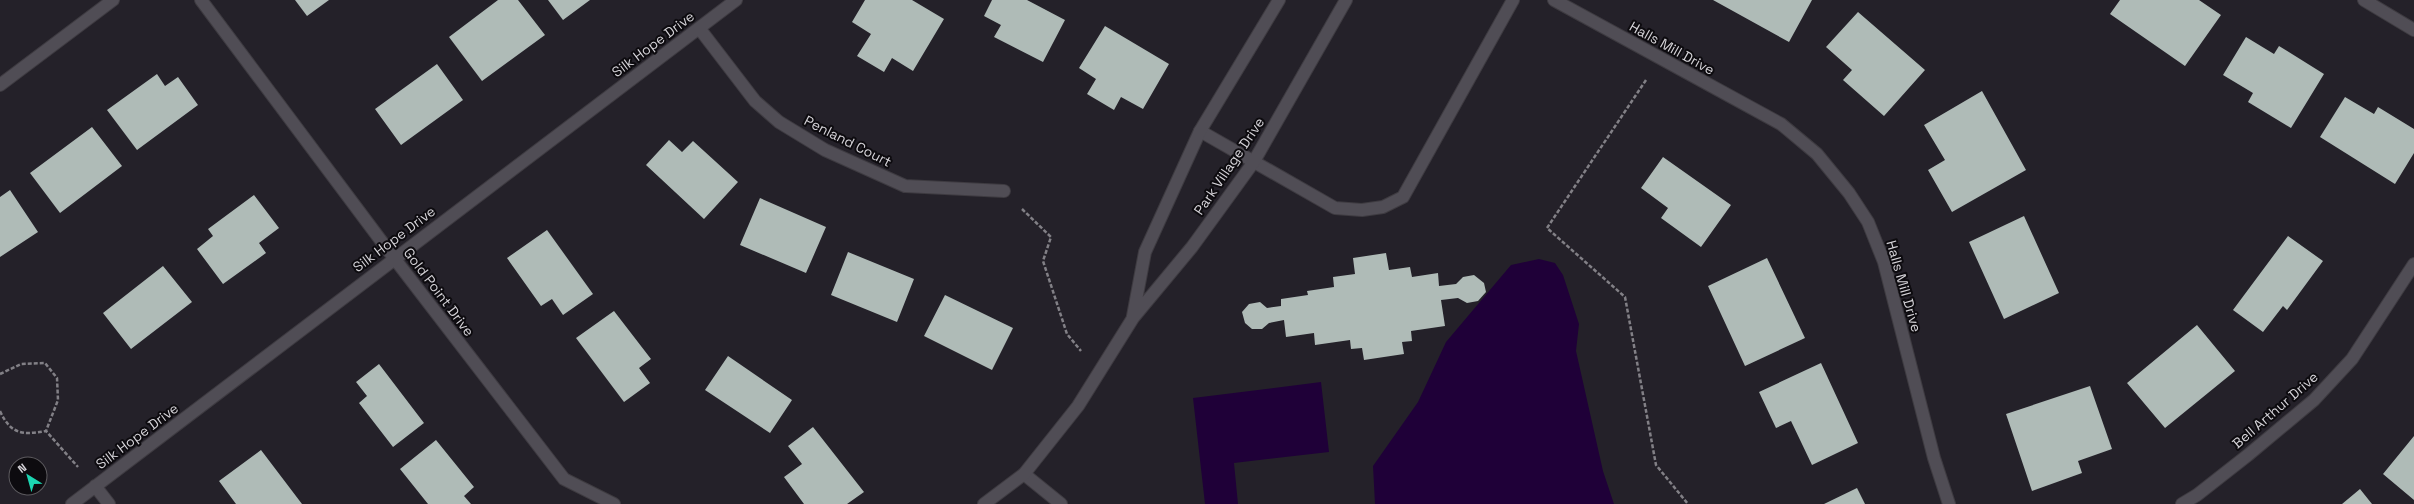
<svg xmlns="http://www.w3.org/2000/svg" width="2414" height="504" font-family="'Space Grotesk',sans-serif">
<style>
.water{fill:#1f0038}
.building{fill:#afbbb7}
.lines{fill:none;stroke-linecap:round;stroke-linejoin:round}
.lane-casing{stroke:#3e3b41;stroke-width:14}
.street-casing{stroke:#3e3b41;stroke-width:14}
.path{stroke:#828086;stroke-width:2.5;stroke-dasharray:4 2;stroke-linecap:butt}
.lane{stroke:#504d55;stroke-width:12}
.street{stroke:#504d55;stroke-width:12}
.labels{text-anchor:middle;stroke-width:4;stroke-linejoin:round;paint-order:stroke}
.street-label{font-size:14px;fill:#d5d3d8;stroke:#0d0b0f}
</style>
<rect width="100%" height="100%" fill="#242129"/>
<!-- water -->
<path class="water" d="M1539,259L1555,263L1563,275L1579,324L1576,351L1603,471L1614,504H1375L1373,466L1418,402L1446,342L1511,265Z
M1321,382L1329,452L1234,463L1238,504H1205L1193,398Z"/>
<!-- building -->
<path class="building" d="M295,0H329L307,16Z
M498,0H518L545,35L482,81L449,37Z
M548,0H590L563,20Z
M865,0H912L944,19L913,71L892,58L884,72L857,56L871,34L852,22Z
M992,0H1027L1065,20L1043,62L994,37L1001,25L984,16Z
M1713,0H1812L1789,42Z
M2120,0H2199L2221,15L2185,66L2110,14Z
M1858,12L1925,70L1884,116L1843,80L1852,70L1826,47Z
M1105,26L1169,64L1143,109L1121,97L1114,110L1087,94L1096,79L1079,68Z
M2246,37L2274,54L2279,46L2324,74L2291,128L2248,102L2253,93L2223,75Z
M437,64L463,100L401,145L375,109Z
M157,74L165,86L178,77L198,105L137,150L107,110Z
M1982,91L2026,170L1952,212L1928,170L1945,160L1924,125Z
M2345,97L2374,114L2378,107L2414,129V153L2395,184L2320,137Z
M92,127L122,166L60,213L30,173Z
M669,140L682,152L693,141L738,182L704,219L646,165Z
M1663,157L1731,205L1701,247L1661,218L1668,208L1641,188Z
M10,190L38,232L0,257V197Z
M254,195L279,228L259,243L266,253L223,284L197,249L213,236L208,229Z
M760,198L826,227L806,273L740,245Z
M2024,216L2059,293L2004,319L1969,242Z
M547,230L593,294L563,315L552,299L541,306L507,258Z
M2288,236L2323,261L2287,310L2283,306L2263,332L2233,310Z
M848,252L914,279L897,322L831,295Z
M1386,253L1389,270L1410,267L1412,277L1438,273L1439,286L1456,284L1463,277L1474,275L1484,283L1486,292L1478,301L1467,303L1458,298L1441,300L1445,326L1411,331L1412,341L1402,342L1404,354L1364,360L1362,348L1351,349L1350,340L1315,345L1314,333L1286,337L1284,320L1269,323L1262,329H1252L1245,323L1242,312L1249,304L1260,302L1267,308L1281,306V299L1308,295L1307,291L1334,287L1333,277L1355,274L1353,258Z
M1767,258L1805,338L1745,366L1708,286Z
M163,266L192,302L131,349L103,313Z
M945,295L1013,328L992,370L924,336Z
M614,311L651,359L639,368L650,383L624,402L576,338Z
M2197,325L2235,371L2165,428L2127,383Z
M728,356L792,400L770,433L705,390Z
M1821,363L1858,443L1812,465L1791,421L1776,428L1759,392Z
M379,364L424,423L393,447L359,403L367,396L356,382Z
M2090,386L2112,449L2078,461L2082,473L2032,491L2006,414Z
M813,427L864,492L847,504H804L784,477L802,464L788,446Z
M2414,436V500L2383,474Z
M436,440L474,487L464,496L471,504H428L400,469Z
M261,450L302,504H236L219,481Z
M1857,488L1865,504H1824Z
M2360,489L2372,504H2342Z"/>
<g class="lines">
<!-- lane casing -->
<g class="lane-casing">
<path id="lane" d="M1200,131L1335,208L1362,210L1383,207L1403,197L1513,0
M1024,474L1061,504"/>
</g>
<!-- street casing -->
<g class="street-casing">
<path id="street" d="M201,0L394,258L564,479L614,504
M1554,0L1781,124L1817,154L1849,193L1868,222L1884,262L1934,458L1949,504
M2364,0L2414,30
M699,28L755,101L779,122L825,150L905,186L1004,191
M0,85L113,0
M1133,316L1145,252L1200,131L1279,0
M95,486L109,504
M72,504L736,0
M984,504L1024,474L1078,406L1133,318L1192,247L1253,163L1346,0
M2182,504L2197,495L2248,455L2314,400L2352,359L2414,264"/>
</g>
<!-- path -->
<path class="path" d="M1646,80L1547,228L1625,297L1656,465L1688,504
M1022,209L1051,237L1043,261L1067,334L1081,351
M0,374L21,364L45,363L57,378L58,400L46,431
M0,411C11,435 23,435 46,431L78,467"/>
<!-- lane -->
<use href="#lane" class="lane"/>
<!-- street -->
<use href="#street" class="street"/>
</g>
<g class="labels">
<!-- street labels -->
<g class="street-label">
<text transform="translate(653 44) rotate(-37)" y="5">Silk Hope Drive</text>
<text transform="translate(1672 48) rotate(29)" y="5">Halls Mill Drive</text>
<text transform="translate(848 141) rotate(27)" y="5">Penland Court</text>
<text transform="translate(1229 166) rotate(-56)" y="5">Park Village Drive</text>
<text transform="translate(394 239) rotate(-37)" y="5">Silk Hope Drive</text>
<text transform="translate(1904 286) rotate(74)" y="5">Halls Mill Drive</text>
<text transform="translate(439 292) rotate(53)" y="5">Gold Point Drive</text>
<text transform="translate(2275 410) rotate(-41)" y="5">Bell Arthur Drive</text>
<text transform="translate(137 436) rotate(-37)" y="5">Silk Hope Drive</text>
</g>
</g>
<!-- north arrow -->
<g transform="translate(28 476) rotate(323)"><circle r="19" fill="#0d0b0f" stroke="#5d5b5f"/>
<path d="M0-3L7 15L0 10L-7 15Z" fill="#1cd5b1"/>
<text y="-6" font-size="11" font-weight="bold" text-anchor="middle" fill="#d5d3d8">N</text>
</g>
</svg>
